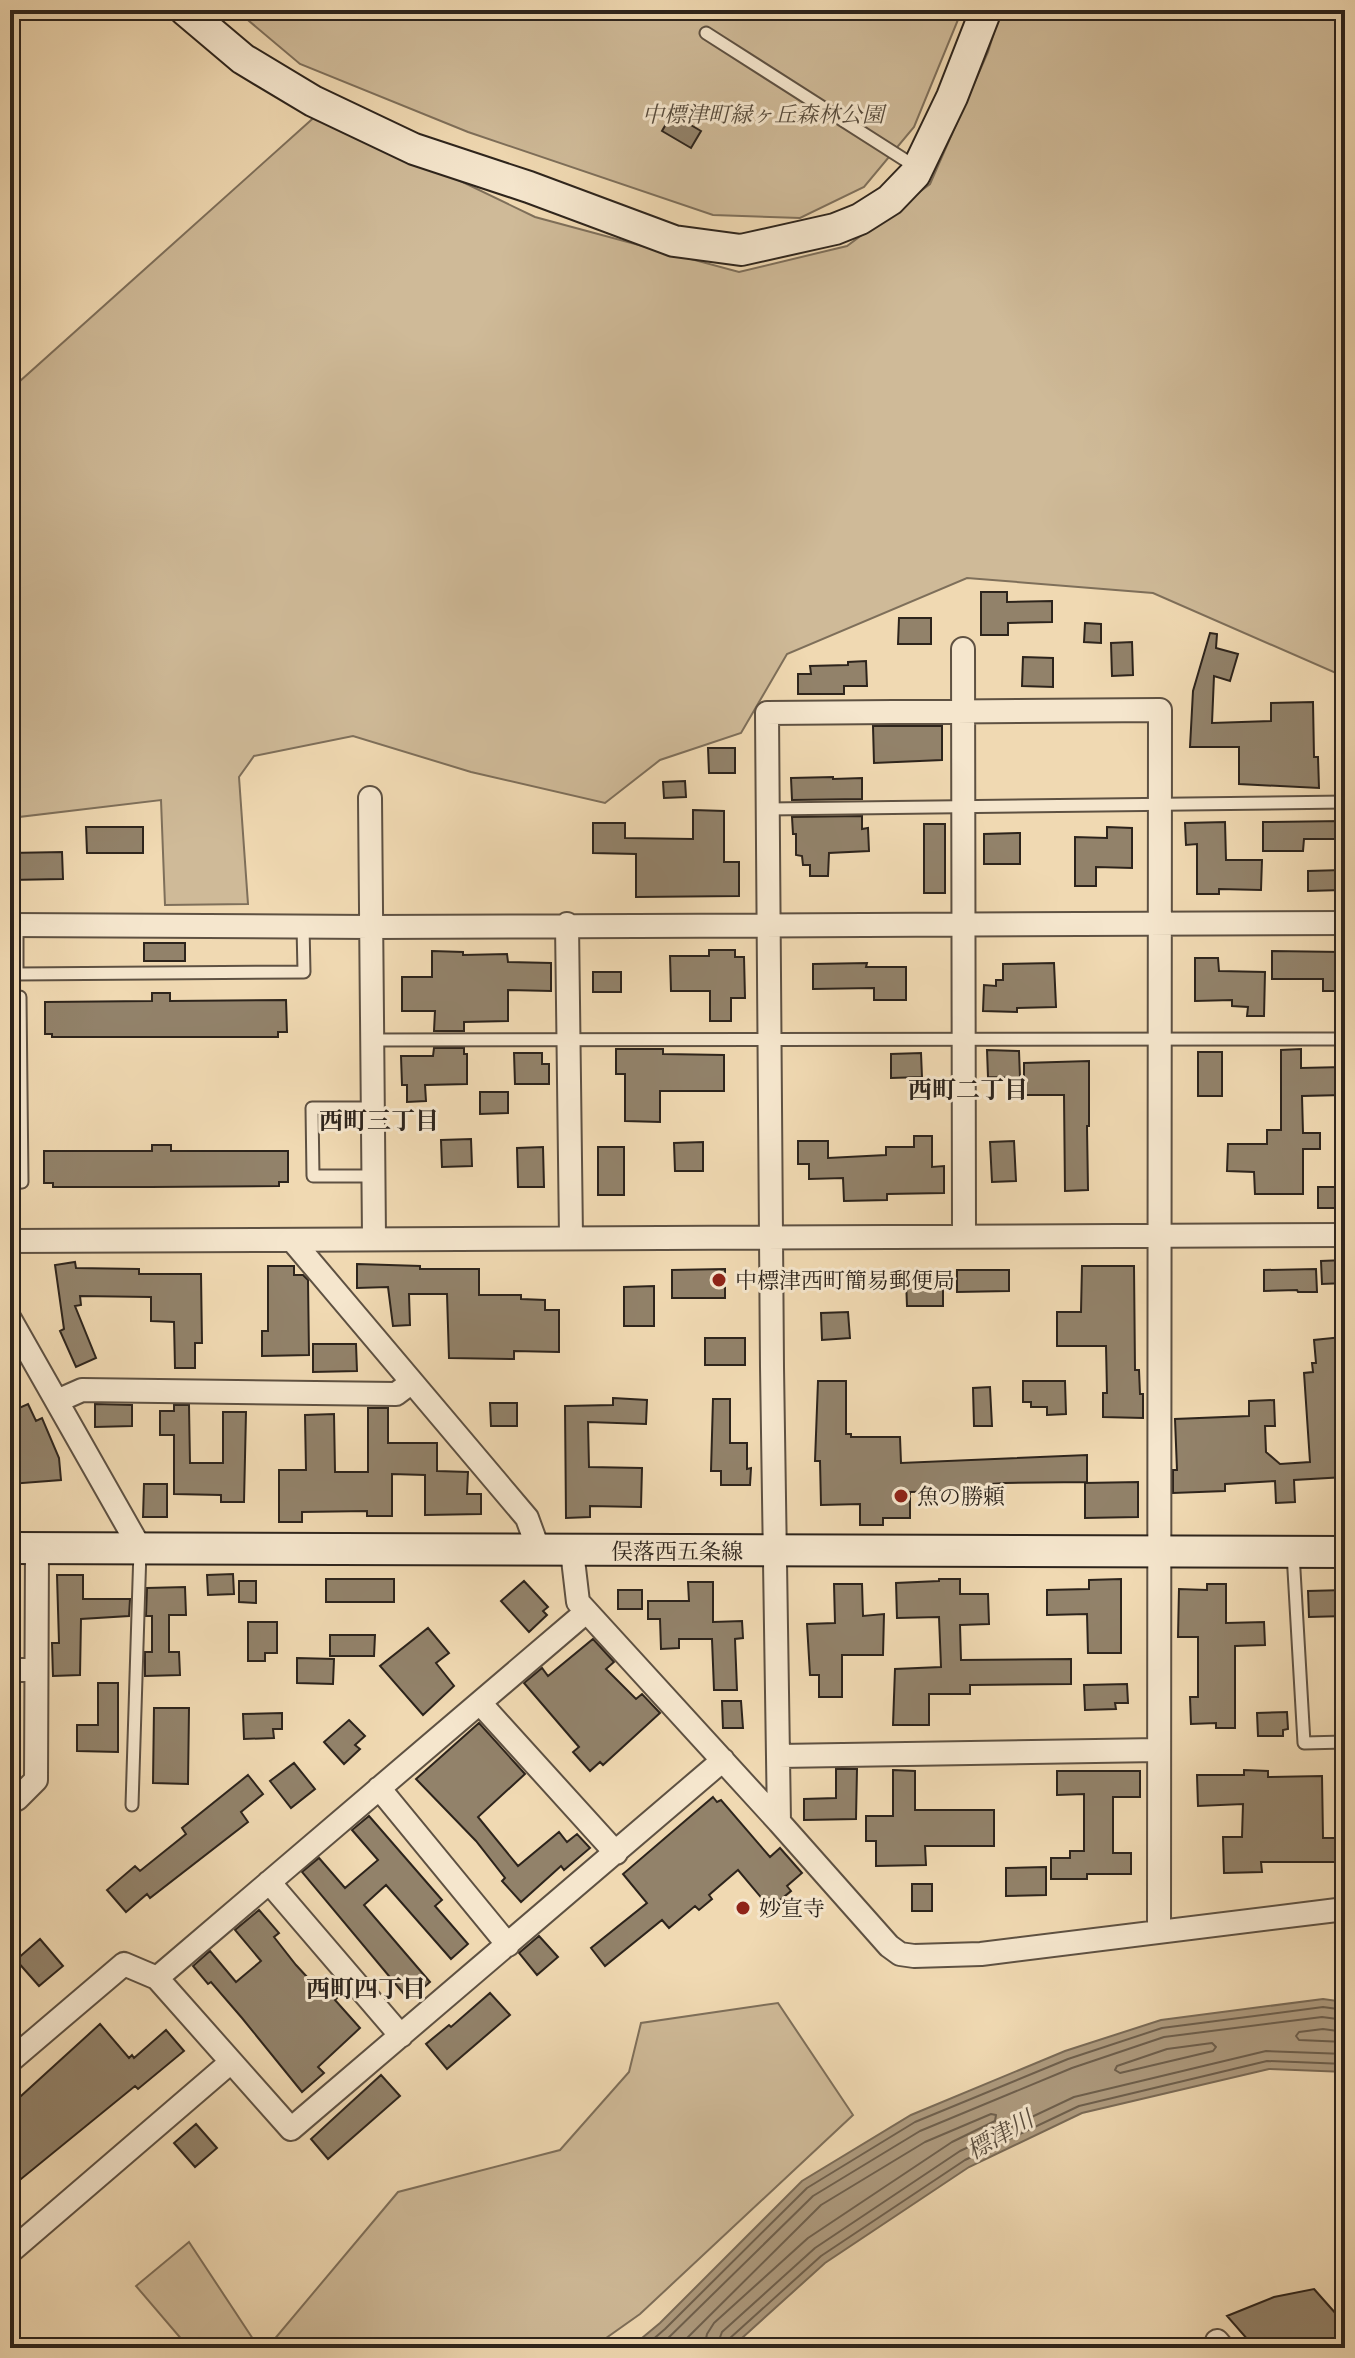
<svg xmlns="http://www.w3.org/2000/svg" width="1355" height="2358" font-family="'IM FELL Great Primer','Noto Serif JP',serif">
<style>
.green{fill:#cfba98;stroke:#7e6f5a;stroke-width:2}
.water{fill:#ae9b7f;stroke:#7a6b57;stroke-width:2}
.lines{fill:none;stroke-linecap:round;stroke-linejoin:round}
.shore{stroke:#6e604e;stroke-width:2}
.building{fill:#92826a;stroke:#2d241c;stroke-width:2}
.lane-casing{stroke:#5e5142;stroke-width:15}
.street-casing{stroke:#5e5142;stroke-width:26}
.secondary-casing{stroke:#2d241c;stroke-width:34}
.lane{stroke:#f5e6cd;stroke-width:11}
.street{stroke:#f5e6cd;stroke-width:22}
.secondary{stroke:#f5e6cd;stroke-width:30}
.poi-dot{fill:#8f2418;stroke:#f5e6cd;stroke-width:3}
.labels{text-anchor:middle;stroke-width:6;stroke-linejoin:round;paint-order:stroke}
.park-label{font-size:22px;font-style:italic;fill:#564a3b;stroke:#f5e6cd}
.poi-label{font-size:22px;fill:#2d241c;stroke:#f5e6cd;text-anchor:start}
.street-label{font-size:22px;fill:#2d241c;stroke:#f5e6cd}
.neighbourhood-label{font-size:24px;font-weight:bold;fill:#2d241c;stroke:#f5e6cd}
.water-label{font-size:24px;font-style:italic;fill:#5a4e3f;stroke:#f5e6cd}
</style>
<rect width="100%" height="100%" fill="#f0d9b2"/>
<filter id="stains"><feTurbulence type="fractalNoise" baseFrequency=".0025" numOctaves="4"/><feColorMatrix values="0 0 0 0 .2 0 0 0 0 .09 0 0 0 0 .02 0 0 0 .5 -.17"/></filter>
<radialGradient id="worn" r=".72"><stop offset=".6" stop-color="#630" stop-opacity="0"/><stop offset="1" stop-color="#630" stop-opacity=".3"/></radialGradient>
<!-- green -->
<path class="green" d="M236,10H962L914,127L864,187L800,218L713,215L468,132L300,64Z
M1001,10H1345V677L1153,593L967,578L787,654L741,733L660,760L605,803L471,772L353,736L254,756L239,777L248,904L165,905L161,800L10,818V390L319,113L535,217L739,272L847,246L930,184L988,52Z
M778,2003L853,2115L640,2314L592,2348H267L398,2192L560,2150L629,2072L641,2023Z
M189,2242L259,2348H189L136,2286Z"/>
<!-- water -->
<path class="water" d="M1323,1999L1345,2002V2072L1269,2069L1082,2113L969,2167L825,2263L731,2348H630L660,2323L802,2181L911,2115L1065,2051L1161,2020Z"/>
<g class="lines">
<!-- shore -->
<path class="shore" d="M1345,2032L1323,2029L1299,2032L1296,2036L1299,2040L1345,2042
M1212,2043L1216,2047L1213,2051L1120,2073L1115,2070L1117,2066L1167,2049Z
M643,2348L665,2329L807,2188L915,2122L1068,2059L1162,2028L1323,2007L1345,2010
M658,2348L813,2196L920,2131L1072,2068L1164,2037L1322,2017L1345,2020
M677,2348L821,2205L925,2142L991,2114L996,2115L995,2121L952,2142L808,2238L714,2323L707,2334L704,2348
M716,2348L722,2332L815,2248L960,2151L1074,2097L1266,2051L1345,2054
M726,2348L729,2339L821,2256L965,2160L1079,2106L1267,2061L1345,2064"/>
</g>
<!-- building -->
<path class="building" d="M672,114L701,131L691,148L662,131Z
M981,592H1007V602L1052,601V622L1008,623V635H981Z
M899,618H931V644H898Z
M1085,623L1101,624V643L1084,642Z
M1210,633L1217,634L1216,648L1238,654L1230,681L1214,676L1212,723L1271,721V703L1313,702L1314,757H1318L1319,788L1239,784V747H1190L1193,691Z
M1132,642L1133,675L1112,676L1111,643Z
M1023,657L1053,658V687L1022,686Z
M866,661L867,686H844V694H798V674H811L810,666L848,665V662Z
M873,726H942V760L874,763Z
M708,748H735V773H709Z
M833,777V779L862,778V799L792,800L791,778Z
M685,781L686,797L664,798L663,782Z
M693,810L724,811V862H739V896L636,897V854L593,853V823H625V838L693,839Z
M862,816V829L868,828L869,851L829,853L828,876H810V865H803L802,856L796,855V834H793L792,817Z
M1342,821V839H1304L1303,851H1263V822Z
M1225,822L1226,860H1262L1261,890L1219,889V894H1197V844L1186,845L1185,823Z
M924,824H945V893H924Z
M86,827H143V853H87Z
M1107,827L1132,828V868L1096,867V886H1075V837L1107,838Z
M1020,833V864H984V834Z
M62,852L63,879L10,880V853Z
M1342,870V890L1308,891V871Z
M144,943H185V961H144Z
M709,950H735V957H744L745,998H731V1021H710V991H671L670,956H709Z
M432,951L463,952V955L507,954L508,962L551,963V991L508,990V1021L464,1022V1031H434L435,1011H402V977H432Z
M1272,951L1341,952V991H1323V979H1272Z
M1195,958H1218L1219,971L1265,972L1264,1016H1247L1248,1007L1232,1006V1000L1195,1001Z
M867,963L866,967H906V1000H874V988L813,989V964Z
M1054,963L1056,1007L1017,1008V1012L983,1011L984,985L996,986V980H1003V964Z
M593,972H621V992H593Z
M152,993H170V1001L286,1000L287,1032H278V1037H52V1034H45V1002L152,1001Z
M434,1048H464V1054H467V1084L425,1085L426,1101L407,1102V1085H402L401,1056H433Z
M616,1049H663V1054L724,1055V1091H660V1122L625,1121V1074H616Z
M1301,1049V1068L1343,1067V1095L1302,1096L1303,1133H1320V1149H1303V1194H1255L1254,1172L1227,1171L1228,1144H1267V1130H1281V1050Z
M987,1050L1019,1051L1020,1078L988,1077Z
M1198,1052H1222V1096H1198Z
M514,1053H542V1064H549V1084H515Z
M921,1053L922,1077L891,1078V1054Z
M1089,1061V1126H1087L1088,1190L1065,1191L1064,1095H1024V1063Z
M480,1092H508V1113L480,1114Z
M914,1136H932V1167L944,1166V1193L887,1194V1200L844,1201L843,1178L809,1179V1164H798V1141H828V1158L886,1155V1147H914Z
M471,1139L472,1166L442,1167L441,1140Z
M1014,1141L1016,1181L992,1182L990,1142Z
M703,1142V1171H675L674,1143Z
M152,1145H171V1151H288V1182H279V1186L150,1187H53V1183H44V1151H152Z
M543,1147L544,1187H518L517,1148Z
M598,1147H624V1195H598Z
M1318,1187H1345V1208H1318Z
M1345,1260V1283L1322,1284L1321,1261Z
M75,1262L76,1268L139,1269V1274H201L202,1343H195V1368H175L174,1322L151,1321V1297L80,1296L81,1305L75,1306L96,1358L76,1367L60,1331L64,1329L55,1265Z
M357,1264L420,1266V1269H479V1295H521V1299L545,1300V1310H559V1352L514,1351V1359L449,1358L447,1294H409L410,1325L393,1326L388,1287L357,1288Z
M268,1266H294V1275H303L308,1280L309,1355L262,1356V1331H268Z
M1082,1266H1134L1135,1370H1139L1140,1394H1143V1418L1103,1417V1393H1107L1106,1346H1057V1312H1081Z
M725,1269V1298H672V1270Z
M1316,1269L1317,1292H1298L1297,1290L1264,1291V1270Z
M957,1270H1009V1291L957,1292Z
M906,1279H943V1306H907Z
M654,1286V1326H624V1287Z
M848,1312L850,1338L822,1340L821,1313Z
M1342,1337L1345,1369V1477L1294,1480L1295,1502L1276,1503L1275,1481L1225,1484V1491L1173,1493V1470H1177L1175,1419L1249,1416V1401L1274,1400L1275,1426H1265L1266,1452L1280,1464L1310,1462L1304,1373L1313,1372L1312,1363H1316L1314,1340Z
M705,1338H745V1365H705Z
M313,1344H356L357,1371L313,1372Z
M818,1381H846V1434H851V1437H900L901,1463L1087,1455V1482L1005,1483L992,1484V1490L910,1492V1518H883V1525H860V1504L821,1505L820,1461H815Z
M1023,1381H1065L1066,1414L1047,1415V1407H1031V1402H1023Z
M990,1387L992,1426H974L973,1388Z
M613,1398L647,1400L646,1424L588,1422L589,1467L642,1468L641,1507L590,1506V1517L566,1518L565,1406L613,1405Z
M713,1399H730V1443H747V1469L751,1468L750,1485H721V1471H711Z
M490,1403H517V1426H491Z
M28,1404L36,1421L42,1418L59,1458L61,1480L10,1484V1412Z
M95,1404L132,1405V1426L95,1427Z
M174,1405H189L190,1463H223V1412H246L244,1502H221V1495L174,1494V1435H160V1411H174Z
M368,1408H388V1443H437V1471L468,1472L467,1494H481V1514L425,1515V1475L392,1474V1516H367V1511L302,1512V1522H279V1470H306L305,1415L334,1414L335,1472H368Z
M1138,1482V1517L1085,1518V1483Z
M144,1484H167V1517H143Z
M233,1574L234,1594L208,1595L207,1575Z
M57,1575H83V1599H130L129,1616L81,1619L80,1675L53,1676L52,1643H59Z
M326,1579H394V1602H326Z
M939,1579H960V1594H988L989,1624L960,1625L961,1660L1071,1659V1684L970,1685V1694H929V1725H893L895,1669L941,1667L939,1617L897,1618L896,1583L939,1581Z
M1121,1579V1653H1088L1087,1614L1047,1615V1590L1089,1589V1580Z
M239,1581H256V1603L239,1602Z
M524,1581L548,1607L543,1611L547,1615L529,1632L501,1601Z
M688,1582H713V1622L742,1621L743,1638L735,1639L737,1690H714L712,1639H679V1648L661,1649L660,1619H648V1601H689Z
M834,1584H862L863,1616L884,1614L883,1655H842V1697H819V1675H810L807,1624L835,1623Z
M1207,1584H1226V1623L1264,1622L1265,1645L1235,1646V1728H1216V1723L1191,1724L1190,1697H1198V1637H1178L1179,1589L1207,1590Z
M185,1587L186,1615H169V1652H179L180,1675L145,1676V1652H152V1616H146L147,1588Z
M618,1590H642V1609H618Z
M1345,1590V1616L1309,1617L1308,1591Z
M248,1622H277V1653H265V1661H248Z
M428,1628L449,1653L436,1663L454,1686L423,1715L380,1666Z
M330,1635H375L374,1656H330Z
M593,1639L614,1662L606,1669L636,1699L642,1694L660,1713L603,1765L600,1762L590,1771L573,1752L579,1747L524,1683L542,1668L548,1676Z
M297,1658L334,1659L333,1684L297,1683Z
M98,1683H118V1752L77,1751V1725H98Z
M1127,1684L1128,1703H1115L1116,1709L1085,1710L1084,1685Z
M722,1701H741L743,1728H723Z
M154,1708H189L188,1784L153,1783Z
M1287,1712L1288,1729L1283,1730V1736H1258L1257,1713Z
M282,1713V1729H273L274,1738L244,1739L243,1714Z
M349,1720L365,1736L355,1745L360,1749L344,1764L324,1742Z
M479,1723L525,1774L478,1817L518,1866L559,1832L567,1842L577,1834L590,1848L564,1870L561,1866L521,1902L502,1881L505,1878L476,1841L416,1779Z
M294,1763L315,1789L291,1808L270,1781Z
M836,1769H857L856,1819L804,1820V1799L836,1798Z
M893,1770L915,1771V1810H994V1846H925L926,1865L876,1866V1841H866V1816H893Z
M1244,1770L1268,1771V1777L1322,1776L1323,1838H1345V1862H1261L1262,1872L1224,1873L1223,1837H1242L1243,1804L1198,1806L1197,1775H1244Z
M1057,1771H1140V1797H1113V1853H1131V1874H1087V1879H1051V1858H1070V1851H1084V1794L1057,1795Z
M248,1775L263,1794L241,1812L248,1822L150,1898L147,1894L126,1912L107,1890L135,1866L140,1871L186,1834L182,1828Z
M713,1797L717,1802L721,1800L770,1857L780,1848L802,1873L787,1886L791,1891L774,1905L768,1898L764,1901L738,1870L709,1895L712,1899L699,1910L695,1906L669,1928L662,1920L605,1966L591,1948L647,1903L623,1874Z
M369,1816L442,1900L435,1906L468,1944L451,1959L386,1885L364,1905L430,1982L409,2000L302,1872L319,1858L345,1888L378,1860L352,1830Z
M1046,1867V1895L1006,1896V1868Z
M912,1884H932V1911H912Z
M259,1910L279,1933L274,1937L296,1965L320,1991L327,1985L338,1997L335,2000L360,2028L318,2067L324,2073L302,2092L242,2018L211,1982L208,1984L193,1966L210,1951L236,1982L261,1961L235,1930Z
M539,1936L558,1957L537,1975L519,1953Z
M40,1939L63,1966L39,1986L16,1960Z
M490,1993L510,2015L447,2069L426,2044L449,2025L451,2027Z
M100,2024L129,2058L132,2055L134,2058L166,2030L184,2051L138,2089L135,2086L10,2188V2106Z
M381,2075L400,2096L328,2159L311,2139Z
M196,2124L217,2148L195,2167L174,2143Z
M1314,2289L1345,2324V2348H1255L1227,2316L1274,2297Z"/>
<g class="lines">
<!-- lane casing -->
<g class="lane-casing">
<path id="lane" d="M706,33L916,167
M768,809L1345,802
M17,925V974L304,972L303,926
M10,997H20L22,1182L10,1183
M372,1040L1345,1039
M373,1108H312L313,1176H373
M1293,1553L1304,1743L1345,1742
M132,1805L140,1550"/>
</g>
<!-- street casing -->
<g class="street-casing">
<path id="street" d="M963,649L964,1236
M370,798L374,1238
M567,924L571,1237
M10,925L371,927L1345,923
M292,1240L527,1518L539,1551
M10,1241L1345,1235
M10,1319L140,1548
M57,1401L82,1390L396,1394L412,1382
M572,1551L578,1602L779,1822
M586,1612L157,1978L291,2129L723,1760
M10,1670H36
M480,1703L616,1853
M779,1756L1158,1750
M379,1788L508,1945
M10,1802L17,1799L36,1780L37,1549
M269,1882L401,2036
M1159,1931L1160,710L767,713L772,1367L779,1822L889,1946L900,1954L914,1956L981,1954L1345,1909
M10,2061L124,1964L157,1978
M10,2252L231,2062
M1217,2341L1223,2348"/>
</g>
<!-- secondary casing -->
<g class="secondary-casing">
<path id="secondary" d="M185,10L243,59L313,101L414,149L529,187L674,241L741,250L835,229L860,219L890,200L915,174L952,97L986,10
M10,1548L1345,1552"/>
</g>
<!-- lane -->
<use href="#lane" class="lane"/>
<!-- street -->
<use href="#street" class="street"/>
<!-- secondary -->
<use href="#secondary" class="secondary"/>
</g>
<!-- markers -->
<g class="poi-dot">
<circle cx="719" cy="1280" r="8"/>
<circle cx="901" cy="1496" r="8"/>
<circle cx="743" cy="1908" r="8"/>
</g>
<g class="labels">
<!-- park labels -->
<g class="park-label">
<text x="763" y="122">中標津町緑ヶ丘森林公園</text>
</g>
<!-- poi labels -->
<g class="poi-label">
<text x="735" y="1288">中標津西町簡易郵便局</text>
<text x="917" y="1504">魚の勝頼</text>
<text x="759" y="1916">妙宣寺</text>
</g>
<!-- street labels -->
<g class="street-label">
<text x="677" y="1559">俣落西五条線</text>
</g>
<!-- neighbourhood labels -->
<g class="neighbourhood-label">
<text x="968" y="1098">西町二丁目</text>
<text x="379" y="1129">西町三丁目</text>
<text x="366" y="1997">西町四丁目</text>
</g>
<!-- water labels -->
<g class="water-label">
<text transform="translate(1000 2135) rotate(-30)" y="8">標津川</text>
</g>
</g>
<!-- margin -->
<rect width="1355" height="2358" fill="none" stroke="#f0d9b2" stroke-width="40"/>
<rect x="12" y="12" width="1331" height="2334" fill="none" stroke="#2d241c" stroke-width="4"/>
<rect x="20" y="20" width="1315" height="2318" fill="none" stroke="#2d241c" stroke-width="2"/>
<rect width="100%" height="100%" filter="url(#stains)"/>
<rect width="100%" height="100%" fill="url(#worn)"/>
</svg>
